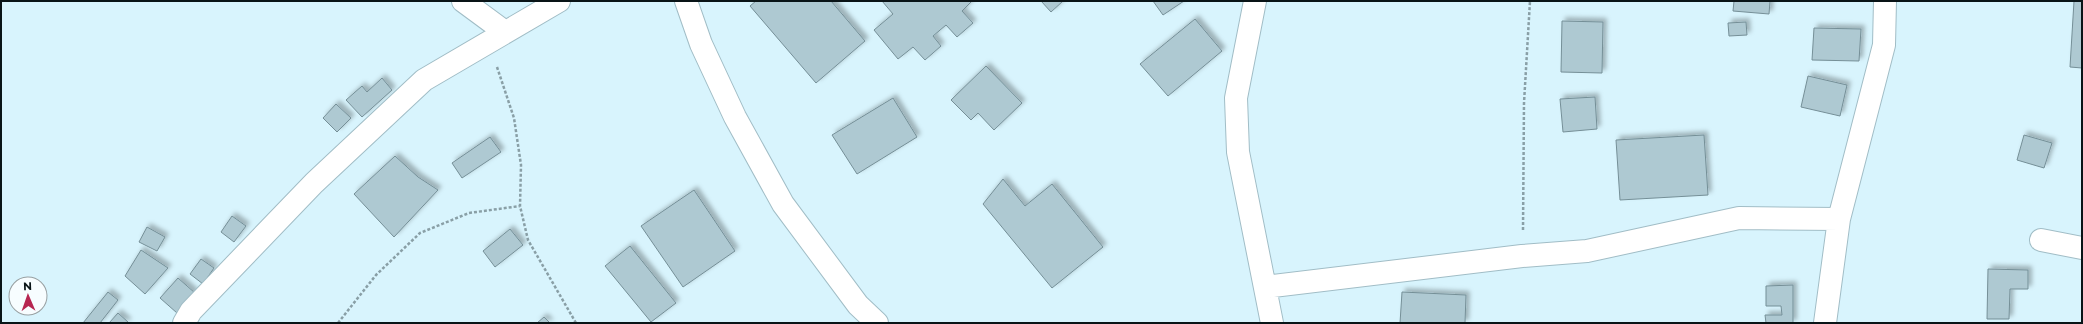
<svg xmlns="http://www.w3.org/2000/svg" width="2083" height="324" font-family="Montserrat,sans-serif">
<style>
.building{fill:#aec9d2;stroke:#758f97;filter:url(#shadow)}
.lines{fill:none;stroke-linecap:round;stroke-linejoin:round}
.minor-casing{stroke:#a1bdc6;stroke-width:24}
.path{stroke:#899fa6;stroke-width:2.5;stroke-dasharray:3 2;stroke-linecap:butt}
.minor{stroke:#fff;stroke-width:22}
</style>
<defs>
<filter id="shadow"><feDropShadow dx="3.5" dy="-3.5" stdDeviation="2" flood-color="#0004"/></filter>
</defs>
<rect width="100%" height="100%" fill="#d8f4fd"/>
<!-- building -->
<path class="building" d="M756,1H831L865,41L816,83L750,6Z
M972,1L962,11L973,23L957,37L946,25L933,36L941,46L925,60L913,47L898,59L874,30L893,14L882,1Z
M1041,1H1063L1051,12Z
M1153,1H1184L1163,15Z
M1734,1H1770L1769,14L1733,11Z
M2074,1H2082V68L2070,67Z
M1195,19L1222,51L1168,96L1140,64Z
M1562,21L1603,22L1602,73L1561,72Z
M1746,22L1747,35L1729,36L1728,23Z
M1814,28L1861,29L1859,61L1812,60Z
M986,66L1022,103L994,130L978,113L971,120L951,100Z
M1808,76L1847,85L1840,116L1801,107Z
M382,78L392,90L362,117L346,100L362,86L367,92Z
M1595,97L1597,129L1563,132L1560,99Z
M893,98L917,137L857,174L832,135Z
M336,104L351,118L337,132L323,118Z
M1704,135L1708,195L1620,200L1616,140Z
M2024,135L2052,143L2044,168L2017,160Z
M490,137L501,152L462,178L452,163Z
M395,156L418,177L438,190L394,237L354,194Z
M1003,179L1025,206L1052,184L1103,247L1052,288L983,204Z
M694,190L735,251L683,287L641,226Z
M232,216L246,226L234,242L221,232Z
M147,227L165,237L157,251L139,242Z
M510,229L523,245L495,267L483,251Z
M630,246L676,303L651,322L605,266Z
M141,250L168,268L145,294L125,276Z
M201,259L214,268L203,284L190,274Z
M1988,269L2028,270V289H2010L2009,319H1987Z
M178,278L195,293L177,313L160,298Z
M1793,285V323H1766L1765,315H1782L1781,306H1766V286Z
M108,292L118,300L100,323H83Z
M1402,292L1466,295L1465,323H1400Z
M118,313L128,322L126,323H109Z
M544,317L550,323H537Z"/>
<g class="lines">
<!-- minor casing -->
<g class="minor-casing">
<path id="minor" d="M463,1L505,32
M686,1L701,44L735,117L783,204L858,305L877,323
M1255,1L1236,98L1238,152L1272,323
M2041,240L2082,248
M1265,287L1522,256L1587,251L1739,218L1839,219
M184,323L191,311L314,183L424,80L559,1
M1825,323L1839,219L1884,45L1885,1"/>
</g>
<!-- path -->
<path class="path" d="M497,67L514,118L521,165L520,206L528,240L576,323
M1523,230L1524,103L1530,1
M338,323L376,275L420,233L469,213L520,206"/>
<!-- minor -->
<use href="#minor" class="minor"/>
</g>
<!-- border -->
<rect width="2083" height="324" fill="none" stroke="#091417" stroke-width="4"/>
<!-- north arrow -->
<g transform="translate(28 296) rotate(358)"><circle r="19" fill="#f7fdff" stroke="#98a0a2"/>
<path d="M0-3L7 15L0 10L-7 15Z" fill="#b62651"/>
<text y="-6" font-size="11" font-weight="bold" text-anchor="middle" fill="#091417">N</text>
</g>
</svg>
